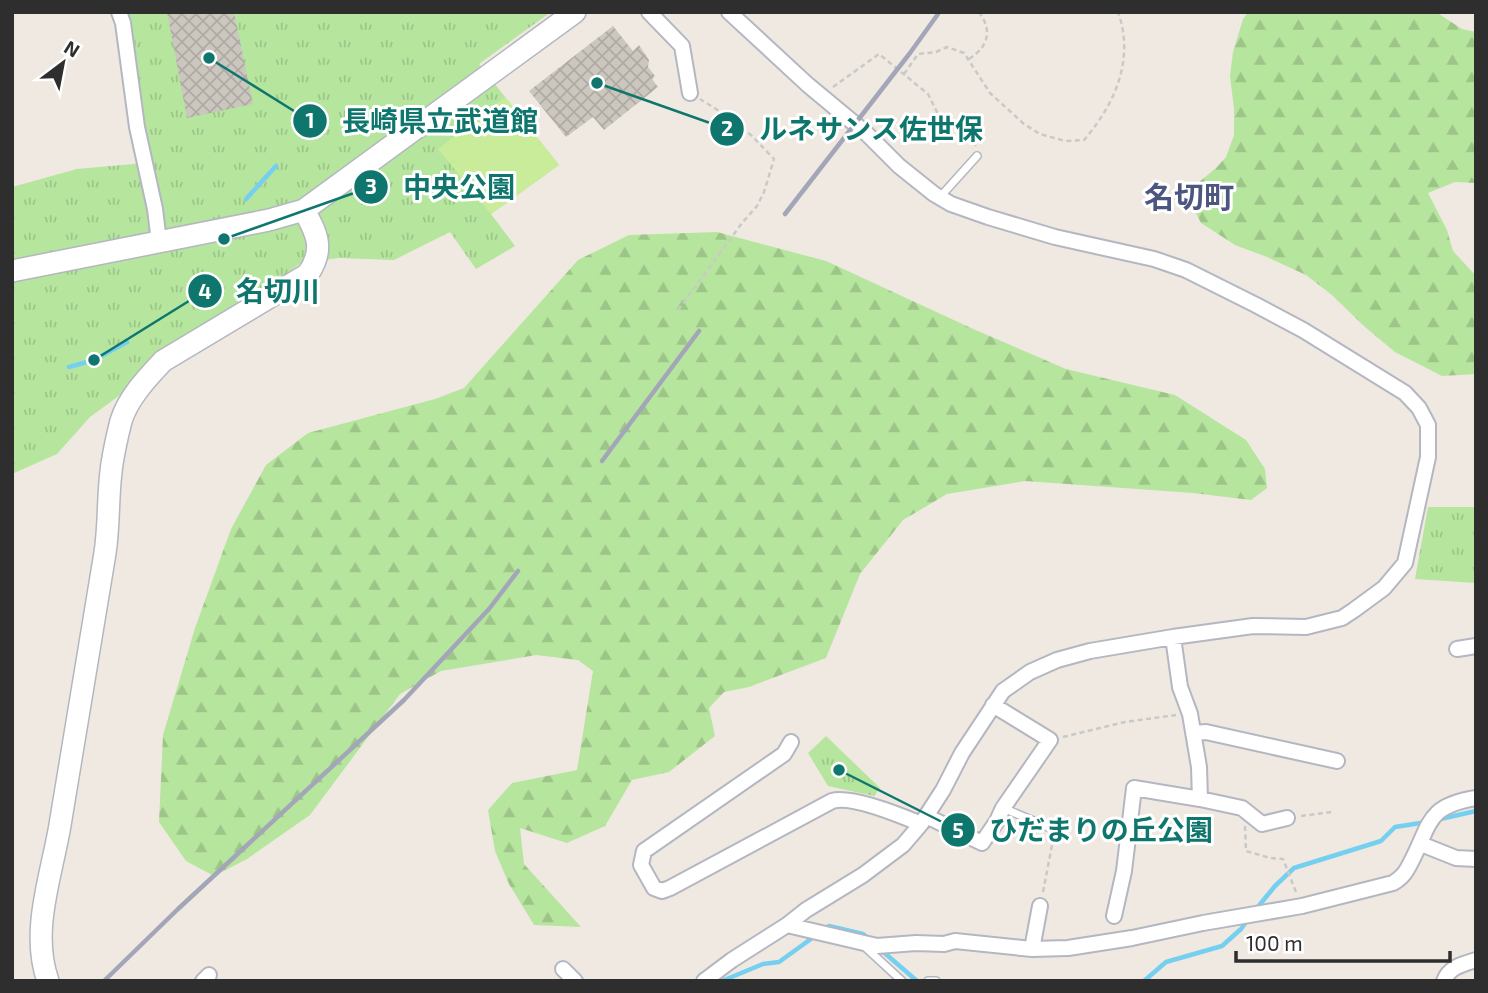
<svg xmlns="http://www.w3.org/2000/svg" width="1488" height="993" font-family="'Exo 2','Noto Sans JP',sans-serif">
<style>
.forest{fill:url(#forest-firs)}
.park{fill:url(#park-tufts)}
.pitch{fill:#c9ec9a}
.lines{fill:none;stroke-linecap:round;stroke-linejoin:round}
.stream{stroke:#75cff0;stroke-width:4.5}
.building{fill:url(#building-cross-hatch)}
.lane-casing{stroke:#b4b7c1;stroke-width:10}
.street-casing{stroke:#b4b7c1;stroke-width:18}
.secondary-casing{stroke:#b4b7c1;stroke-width:24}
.path{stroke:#c9c9c9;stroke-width:2.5;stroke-dasharray:5 3.5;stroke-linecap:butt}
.lane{stroke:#fff;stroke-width:7}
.street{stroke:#fff;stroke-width:14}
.secondary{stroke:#fff;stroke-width:21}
.rail{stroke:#a3a6b8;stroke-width:4.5}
.labels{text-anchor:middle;stroke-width:6;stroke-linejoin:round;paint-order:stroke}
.quarter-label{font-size:30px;font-weight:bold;fill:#4d5680;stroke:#fff}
.leader{fill:none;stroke:#0f766e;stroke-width:2.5}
.callout-dot{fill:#0f766e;stroke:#fff;stroke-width:2.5}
.mark-label{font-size:21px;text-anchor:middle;font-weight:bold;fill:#fff}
.callout-label{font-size:28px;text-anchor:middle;font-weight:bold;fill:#0f766e;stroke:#fff;stroke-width:6;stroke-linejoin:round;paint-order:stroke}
</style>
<defs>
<pattern id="forest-firs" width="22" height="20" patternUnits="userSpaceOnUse" patternTransform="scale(1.75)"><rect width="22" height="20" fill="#b6e59e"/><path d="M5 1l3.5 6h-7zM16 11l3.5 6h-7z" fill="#9dc588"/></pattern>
<pattern id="park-tufts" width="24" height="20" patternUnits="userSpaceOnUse" patternTransform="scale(1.75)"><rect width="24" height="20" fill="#b6e59e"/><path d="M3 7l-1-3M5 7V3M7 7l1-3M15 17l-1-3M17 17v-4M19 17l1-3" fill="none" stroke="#9dc588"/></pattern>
<pattern id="building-cross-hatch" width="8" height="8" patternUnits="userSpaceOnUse" patternTransform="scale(1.75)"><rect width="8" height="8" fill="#cbc7bf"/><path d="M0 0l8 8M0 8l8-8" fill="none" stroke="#afaba4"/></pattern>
</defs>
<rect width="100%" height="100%" fill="#efe9e1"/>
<!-- forest -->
<path class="forest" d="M1248,12H1436L1462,29L1476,32V183L1455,182L1428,193L1447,230L1453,251L1476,276V374L1442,376L1395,352L1365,327L1332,295L1306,275L1267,257L1235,245L1201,223L1191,203L1199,182L1216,168L1226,157L1234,135V109L1230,76L1233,52L1243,19Z
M717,232L826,261L971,328L1066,369L1175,395L1246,440L1265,469L1267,488L1251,500L1193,493L1025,481L947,494L903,520L860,574L826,658L749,687L724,692L709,708L715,736L669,772L632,780L605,826L567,843L520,828L524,864L581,927L534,925L509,884L495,851L488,810L512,783L577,770L593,671L578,660L536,655L441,671L400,694L310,815L247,859L214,876L186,861L159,822L163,735L195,628L231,529L266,465L308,433L435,399L464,388L578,260L629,235Z"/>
<!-- park -->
<path class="park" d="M116,12H551L479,64L559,165L491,214L515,246L476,269L450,232L394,260L339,258L301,263L90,417L57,454L12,474V187L77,169L145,163Z
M1428,507H1476V583L1415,579Z
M826,736L880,788L874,796L828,786L808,753Z"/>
<!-- pitch -->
<path class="pitch" d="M505,97L559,165L491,214L438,149Z"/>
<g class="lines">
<!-- stream -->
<path class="stream" d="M246,199L276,166
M69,367L94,360L127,342
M1436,820L1476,811
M1257,908L1275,886L1294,868L1381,841L1395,827L1427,822
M822,931L829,926L863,934L869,939
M880,949L917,981
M722,981L763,964L779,962L815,936
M1144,981L1166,962L1222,946L1241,929L1249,918"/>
</g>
<!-- building -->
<path class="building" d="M167,12H234L253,104L187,118Z
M613,26L633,51L639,45L649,60L648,67L655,76L652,79L658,87L604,130L593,117L566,137L529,91Z"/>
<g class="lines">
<!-- lane casing -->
<g class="lane-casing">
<path id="lane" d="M940,197L977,156
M1003,808L1055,830
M864,946L902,981
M928,981H936"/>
</g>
<!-- street casing -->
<g class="street-casing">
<path id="street" d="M119,12L123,23L137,127L155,209L159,242
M649,12L682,46L690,93
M1173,637L1180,687L1190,714L1199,767L1200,799
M1457,649L1476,646
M1194,733L1206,732L1337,761
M791,742L784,754L644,851L641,865L654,888L662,891L670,888L832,801C851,795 902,816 921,824
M926,816L982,843L997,821L1003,808L1050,740L993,705
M1421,844L1456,858L1476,859
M1114,916L1124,871L1134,788L1200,799L1242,808L1262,824L1287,818
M787,925L877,946L916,943L944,944L955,941L1032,949L1068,948L1132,938L1203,923L1302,906L1393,883C1403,877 1406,872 1411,862C1431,824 1426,806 1476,798
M1032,949L1040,906
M563,969L575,981
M203,981L209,975
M704,981L732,960L787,925L806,910L863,875L903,845L921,824L943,790L962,753L1003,691L1030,672L1057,660L1090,651L1173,637L1253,626L1306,627L1342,618L1354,610L1384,588L1405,563L1428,457V425L1419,408L1405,393L1303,330L1256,305L1186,270L1154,259L1055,237L988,217L951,204L934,194L899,166L867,134L808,85L729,12
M1444,981C1449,967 1463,964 1476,960"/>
</g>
<!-- secondary casing -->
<g class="secondary-casing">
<path id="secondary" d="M12,271L269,220L304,210L575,12
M48,981C30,931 52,874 60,825C75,734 90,643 105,553C110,521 107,489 113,458C115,446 118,433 121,421C128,398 147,378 163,361L308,274C325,249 317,234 304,210"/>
</g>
<!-- path -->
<path class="path" d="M969,59C988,47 993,31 979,12
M904,74L918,54L936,52L947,47L964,53L990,93L1024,124L1040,134L1065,141L1084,140C1115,104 1135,59 1118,12
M833,87L879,54L928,94L939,116L977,146
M678,310L742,223L757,206L764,192L774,159L752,136L732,119L700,99
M1063,737L1125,722L1176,715
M1301,816L1332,812
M1245,826L1246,851L1270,858L1283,859L1296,892
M1043,892L1053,840"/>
<!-- lane -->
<use href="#lane" class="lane"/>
<!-- street -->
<use href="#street" class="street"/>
<!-- secondary -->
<use href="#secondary" class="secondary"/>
<!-- rail -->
<path class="rail" d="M785,214L910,53L938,14
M602,461L699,331
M104,981L178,909L404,700L489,609L518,571"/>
</g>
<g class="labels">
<!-- quarter labels -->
<g class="quarter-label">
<text x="1189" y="208">名切町</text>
</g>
</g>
<!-- callouts -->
<path class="leader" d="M209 58L310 121M597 83L727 129M224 239L371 187M94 360L205 291M839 770L958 830"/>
<g class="callout-dot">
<circle cx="209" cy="58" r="7"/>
<circle cx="597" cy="83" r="7"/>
<circle cx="224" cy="239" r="7"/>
<circle cx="94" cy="360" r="7"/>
<circle cx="839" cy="770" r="7"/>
<circle cx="310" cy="121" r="18"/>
<circle cx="727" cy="129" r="18"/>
<circle cx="371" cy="187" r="18"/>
<circle cx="205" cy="291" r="18"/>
<circle cx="958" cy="830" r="18"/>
</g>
<g class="mark-label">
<text x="310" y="128">1</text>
<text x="727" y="136">2</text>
<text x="371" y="194">3</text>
<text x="205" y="299">4</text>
<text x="958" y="838">5</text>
</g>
<g class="callout-label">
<text x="440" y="131">長崎県立武道館</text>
<text x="871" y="139">ルネサンス佐世保</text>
<text x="459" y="197">中央公園</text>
<text x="278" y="301">名切川</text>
<text x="1101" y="840">ひだまりの丘公園</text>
</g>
<!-- border -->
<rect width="1488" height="993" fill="none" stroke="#2e2e2e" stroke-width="28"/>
<!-- north arrow -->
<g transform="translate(63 63) rotate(32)" stroke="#ffffff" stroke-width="5" paint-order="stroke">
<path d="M0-5L12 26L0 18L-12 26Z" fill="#2e2e2e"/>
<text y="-10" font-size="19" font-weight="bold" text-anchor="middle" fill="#2e2e2e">N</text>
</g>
<!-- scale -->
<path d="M1236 951v10h214v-10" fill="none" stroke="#2e2e2e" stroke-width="3.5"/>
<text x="1246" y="951" font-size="21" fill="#2e2e2e" stroke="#ffffff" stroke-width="5" paint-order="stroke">100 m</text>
</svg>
